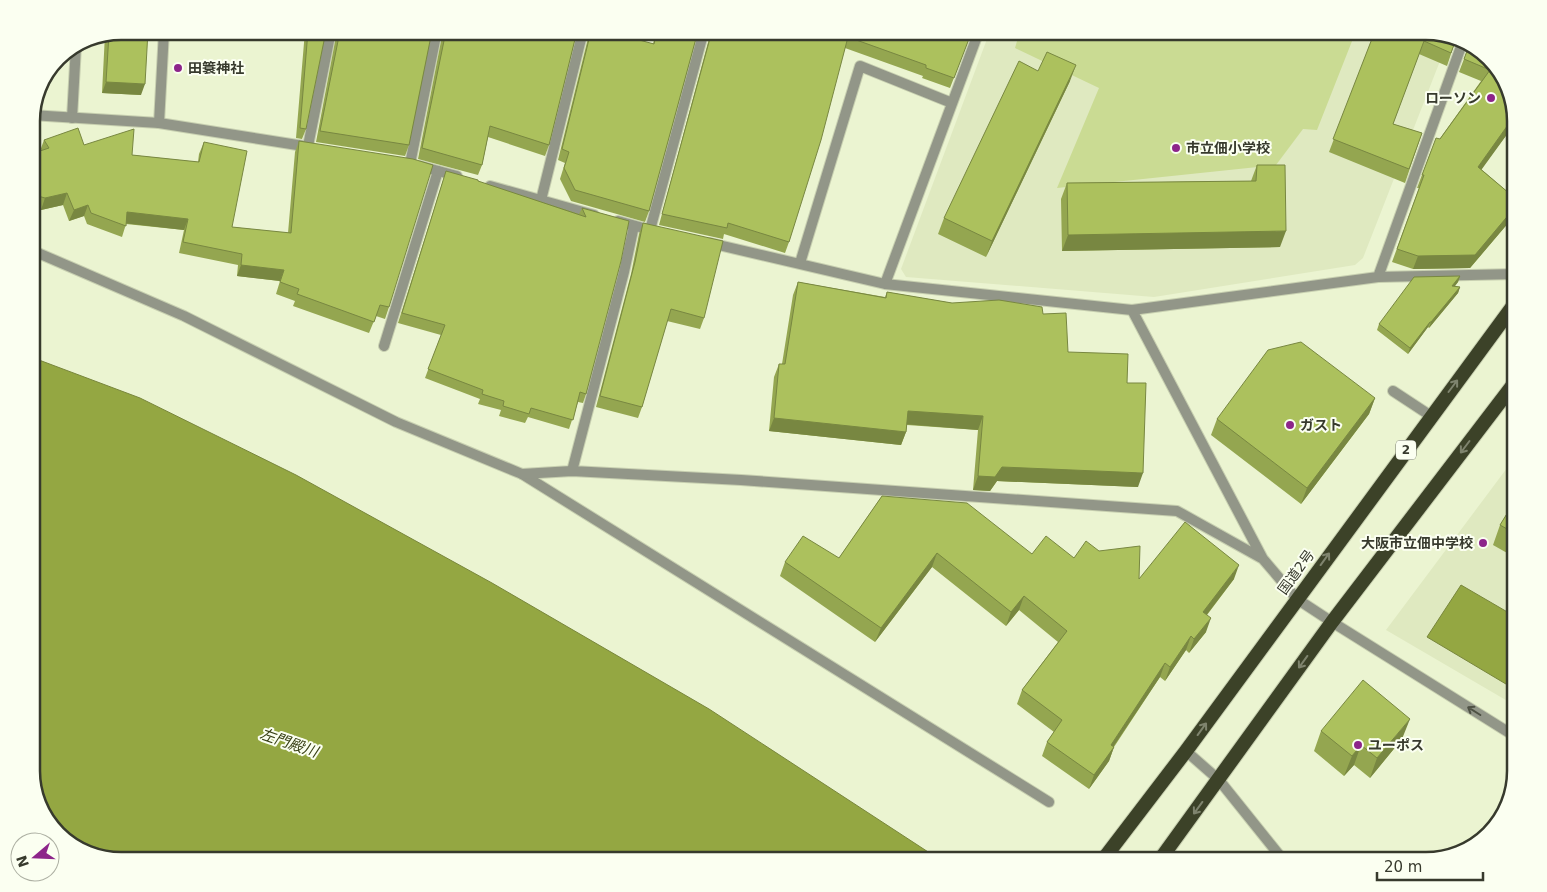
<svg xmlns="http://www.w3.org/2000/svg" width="1547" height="892" font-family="'DejaVu Sans','Noto Sans JP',sans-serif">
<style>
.built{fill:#dfe9c0}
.green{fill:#cadb93}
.water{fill:#94a742;stroke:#78863c}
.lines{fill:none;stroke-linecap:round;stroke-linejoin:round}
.service-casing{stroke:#c7cfb0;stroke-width:12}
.minor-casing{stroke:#c7cfb0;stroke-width:12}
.trunk-casing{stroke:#c7cfb0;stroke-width:16}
.service{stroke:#929688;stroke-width:10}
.minor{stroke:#929688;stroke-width:10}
.trunk{stroke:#3c4228;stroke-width:14}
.wall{fill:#94a650}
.shaded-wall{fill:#788741}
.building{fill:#acc15d;stroke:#788741}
.oneway{stroke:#7f846e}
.oneway2{stroke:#4e5144}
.poi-dot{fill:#8d258a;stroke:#fbfff1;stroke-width:2}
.labels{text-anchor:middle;stroke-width:4;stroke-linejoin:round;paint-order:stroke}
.shield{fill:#fbfff1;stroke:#727568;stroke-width:1}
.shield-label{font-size:12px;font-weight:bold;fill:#373a2d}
.poi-label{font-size:14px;font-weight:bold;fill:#373a2d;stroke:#fbfff1;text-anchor:start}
.street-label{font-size:14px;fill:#373a2d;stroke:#fbfff1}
.water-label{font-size:15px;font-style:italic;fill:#373f15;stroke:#fbfff1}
.rim{fill:none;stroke:#373a2d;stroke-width:2.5}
</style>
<rect width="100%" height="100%" fill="#ebf4d1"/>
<!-- built -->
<path class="built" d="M990,31H1426L1449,38L1363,258L1355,265L1154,297L906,277L901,269Z
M1516,456V706L1386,630Z"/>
<!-- green -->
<path class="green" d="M1020,31H1356L1317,130L1303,129L1276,165L1057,188L1099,88L1015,48Z"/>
<!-- water -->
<path class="water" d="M31,357L140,398L296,475L492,583L709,709L942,861H121L76,849L43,816L31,776Z
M1461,585L1516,617V690L1427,637Z
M1020,852L1025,856L1029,854L1039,857L1058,854L1063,861H1014Z"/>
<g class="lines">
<!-- service casing -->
<g class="service-casing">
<path id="service" d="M72,118L76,46
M159,123L164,31
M308,146L331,31
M384,346L438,171
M1393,391L1431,416
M522,474L1049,802"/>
</g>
<!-- minor casing -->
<g class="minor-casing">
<path id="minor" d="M31,115L159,123L310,147
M410,164L437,31
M420,166L457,176
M490,186L594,215
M541,200L583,31
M618,221L654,231
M650,230L704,31
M710,243L885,284L1132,310L1378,277L1516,274
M31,250L184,316L396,422L522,474L572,471L741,480L1177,511L1263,559
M800,263L860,66L952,103
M1378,277L1463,41
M885,284L979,31
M1132,310L1263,559L1297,599L1332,622L1516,737
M572,471L624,272L634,226
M1186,751L1219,780L1284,861"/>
</g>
<!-- trunk casing -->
<g class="trunk-casing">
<path id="trunk" d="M1102,861L1186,751L1516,302
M1159,861L1332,622L1516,381"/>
</g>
<!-- service -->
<use href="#service" class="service"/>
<!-- minor -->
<use href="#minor" class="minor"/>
<!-- trunk -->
<use href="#trunk" class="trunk"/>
</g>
<!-- wall -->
<path class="wall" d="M121,31L141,95L102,93L105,34Z
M305,31H326L306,129L302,139L296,138Z
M337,31H432L409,145L405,156L316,142Z
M443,31H577L549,145L545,156L488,137L482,165L478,175L418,159Z
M591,31H606L653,44L656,31H698L649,211L645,222L571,201L560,179L565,163L558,160L588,38Z
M711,31H972L950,88L922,78L923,76L845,48L789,242L785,253L724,234L723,239L659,225Z
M1375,31L1456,39L1447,66L1419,54L1393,124L1422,133L1405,183L1329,152Z
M1470,43L1501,71L1516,116V122L1481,169L1516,199V212L1515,215L1470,268L1413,269L1392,262L1419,188H1417L1431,151L1481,81L1459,72Z
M1038,71L1070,81L986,257L938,234L944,218Z
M44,140L84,145L132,155L198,162L199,154L204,142L232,227L288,233L295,152L299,141L389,307L385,319L376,316L369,333L293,306L295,301L276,294L280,281L237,276L238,265L179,253L184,230L126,224L122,237L87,224L84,216L69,221L63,205L41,210L31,207V154L40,151Z
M1257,165L1280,247L1062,251L1061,199L1067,183L1251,181Z
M446,171L579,214L582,208L629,221L586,394L583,403L578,402L569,429L528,417L525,423L499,416L501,410L478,404L480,399L425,378L441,335L398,323Z
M643,223L704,318L700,329L667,321L642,407L638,418L596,407L631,274L639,234Z
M1460,276L1458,282L1455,286L1460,287L1458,293L1429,328L1428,327L1408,354L1377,330L1379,324Z
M798,282L885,297L887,292L952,303L1043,314L1068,352L1127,383L1138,487L997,481L990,491L973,490L978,430L907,425L906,432L901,445L769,431L774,377L779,364H782L793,295Z
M1375,398L1369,414L1301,504L1211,435L1217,419Z
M882,496L1032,554L1074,558L1099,551L1139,579H1234L1207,615L1206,632L1189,653L1186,650L1165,681L1160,677L1114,747L1109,761L1089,789L1042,756L1047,742L1054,732L1017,704L1022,690L1058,642L1019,610L1006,626L932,567L875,642L780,576L785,562L839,558Z
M1516,499V558L1493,545L1500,525Z
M1321,731L1402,739L1370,778L1354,765L1344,776L1314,751Z"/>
<!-- shaded-wall -->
<path class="shaded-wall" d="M1076,65L1070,81L986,257L992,241Z
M50,75H51L46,91L43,90Z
M106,82L145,84L141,95L102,93Z
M1515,115L1516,122L1474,180L1478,167Z
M67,193L63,205L41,210L45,198Z
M88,205L84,216L69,221L74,210Z
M1516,206V212L1515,215L1470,268L1413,269L1418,256Z
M127,212L188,219L184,230L123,223Z
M1286,231L1280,247L1062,251L1068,235Z
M241,265L284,270L280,281L237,276Z
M1460,276L1458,282L1450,292L1452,286Z
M1460,287L1458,293L1429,328L1431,322Z
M1430,322L1428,327L1408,354L1410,348Z
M1375,398L1369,414L1301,504L1307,488Z
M908,411L983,416L978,430L903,424Z
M774,418L906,432L901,445L769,431Z
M1002,467L1143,473L1138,487L997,481L990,491L973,490L978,476Z
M937,553L932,567L875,642L881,628Z
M1239,565L1234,579L1198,626L1203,612Z
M1024,596L1019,610L1006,626L1011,612Z
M1211,618L1206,632L1189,653L1194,639Z
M1191,636L1186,650L1165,681L1170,667Z
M1165,663L1160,677L1107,756L1114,747L1109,761L1089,789L1094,775L1111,745Z
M1410,719L1402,739L1370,778L1377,758Z
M1361,745L1354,765L1344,776L1352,756Z"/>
<!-- building -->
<path class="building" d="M121,31H148L145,84L106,82L109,34Z
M308,31H326L306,129L300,128Z
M340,31H432L409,145L320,131Z
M446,31H577L549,145L490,126L482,165L422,148Z
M591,31H606L654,44L657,31H698L649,211L575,190L564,168L569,152L562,149Z
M712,31H972L954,78L926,68V65L848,37L821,140L789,242L728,223L727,228L662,214Z
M1375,31H1426L1456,39L1451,53L1424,41L1393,124L1422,133L1409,169L1333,139Z
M1470,43L1501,71L1515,115L1478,167L1516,199V206L1475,255L1418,256L1397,249L1424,175H1422L1436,138L1440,139L1490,70L1464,59Z
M1047,52L1076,65L992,241L944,218L1019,61L1038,71Z
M78,128L84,145L134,129L132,155L199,162L204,142L247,151L232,227L291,233L299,141L413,159L433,165L389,307L380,305L374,322L297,294L299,289L280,282L284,270L241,265L242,254L183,242L188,219L127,212L126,226L91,213L88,205L74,210L67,193L45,198L31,194V154L49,148L44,140Z
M1257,165H1285L1286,231L1068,235L1067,183L1256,181Z
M446,171L478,180V181L586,217L582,208L629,221L621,261L586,394L580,392L573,420L531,408L529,414L503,406L504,401L482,394L483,390L428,369L445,325L402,313Z
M643,223L723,241L704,318L671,309L642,407L600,396L635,262Z
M1460,276L1452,286L1460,287L1431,322H1430L1410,348L1379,324L1414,277Z
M798,282L886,298L887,292L952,303L999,300L1042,307L1043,314L1066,313L1068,352L1128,354L1127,383H1146L1143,473L1002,467L995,477L978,476L983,416L908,411L906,432L774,418L779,364H785Z
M1301,342L1375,398L1307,488L1217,419L1268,350Z
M882,496L967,503L1032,554L1046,536L1074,558L1086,541L1099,551L1140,546L1139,579L1185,522L1239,565L1203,612L1211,618L1194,639L1191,636L1170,667L1165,663L1111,745L1114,747L1094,775L1047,742L1062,720L1022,690L1067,631L1024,596L1011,612L937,553L881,628L785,562L803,536L839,558Z
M1516,499V534L1500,525Z
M1363,680L1410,719L1377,758L1361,745L1352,756L1321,731Z"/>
<!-- one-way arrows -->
<defs><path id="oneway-shaft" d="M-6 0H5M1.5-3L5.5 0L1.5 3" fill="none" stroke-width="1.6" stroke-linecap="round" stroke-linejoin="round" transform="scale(1.25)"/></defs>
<g class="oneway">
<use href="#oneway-shaft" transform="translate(1453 386) rotate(-53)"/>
<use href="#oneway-shaft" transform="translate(1465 447) rotate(127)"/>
<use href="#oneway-shaft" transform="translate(1325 559) rotate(-54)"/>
<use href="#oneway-shaft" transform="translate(1303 662) rotate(126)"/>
<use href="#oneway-shaft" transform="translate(1202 729) rotate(-54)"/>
<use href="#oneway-shaft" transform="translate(1198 808) rotate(126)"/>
</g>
<use class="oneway2" href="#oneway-shaft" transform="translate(1474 711) rotate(-148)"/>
<!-- markers -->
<g class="poi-dot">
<circle cx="178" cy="68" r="5"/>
<circle cx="1491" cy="98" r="5"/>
<circle cx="1176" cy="148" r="5"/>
<circle cx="1290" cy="425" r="5"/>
<circle cx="1483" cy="543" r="5"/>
<circle cx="1358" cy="745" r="5"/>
</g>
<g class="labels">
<!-- shield labels -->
<rect class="shield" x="1396" y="440.5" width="20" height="19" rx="4"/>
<g class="shield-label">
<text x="1406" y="454">2</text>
</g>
<!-- poi labels -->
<g class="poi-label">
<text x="188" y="73">田簑神社</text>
<text x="1481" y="103" text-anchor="end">ローソン</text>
<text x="1186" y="153">市立佃小学校</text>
<text x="1300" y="430">ガスト</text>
<text x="1473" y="548" text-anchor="end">大阪市立佃中学校</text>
<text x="1368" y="750">ユーポス</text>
</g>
<!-- street labels -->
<g class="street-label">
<text transform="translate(1296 572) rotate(-54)" y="5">国道2号</text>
</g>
<!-- water labels -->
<g class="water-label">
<text transform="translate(289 743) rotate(19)" y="5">左門殿川</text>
</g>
</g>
<!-- crop -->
<path d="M0 0H1547V892H0ZM121 40H1426A81 81 0 0 1 1507 121V771A81 81 0 0 1 1426 852H121A81 81 0 0 1 40 771V121A81 81 0 0 1 121 40Z" fill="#fbfff1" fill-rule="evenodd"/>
<path class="rim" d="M121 40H1426A81 81 0 0 1 1507 121V771A81 81 0 0 1 1426 852H121A81 81 0 0 1 40 771V121A81 81 0 0 1 121 40Z"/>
<!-- north arrow -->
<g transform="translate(35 857) rotate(251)"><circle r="24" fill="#fbfff1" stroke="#adb0a3"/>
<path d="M0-4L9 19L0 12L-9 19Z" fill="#8d258a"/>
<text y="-8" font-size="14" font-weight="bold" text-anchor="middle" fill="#373a2d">N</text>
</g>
<!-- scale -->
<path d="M1377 872v8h106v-8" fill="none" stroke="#373a2d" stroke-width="2.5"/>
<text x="1384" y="872" font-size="15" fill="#373a2d" stroke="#fbfff1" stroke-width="4" paint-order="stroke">20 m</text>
</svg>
